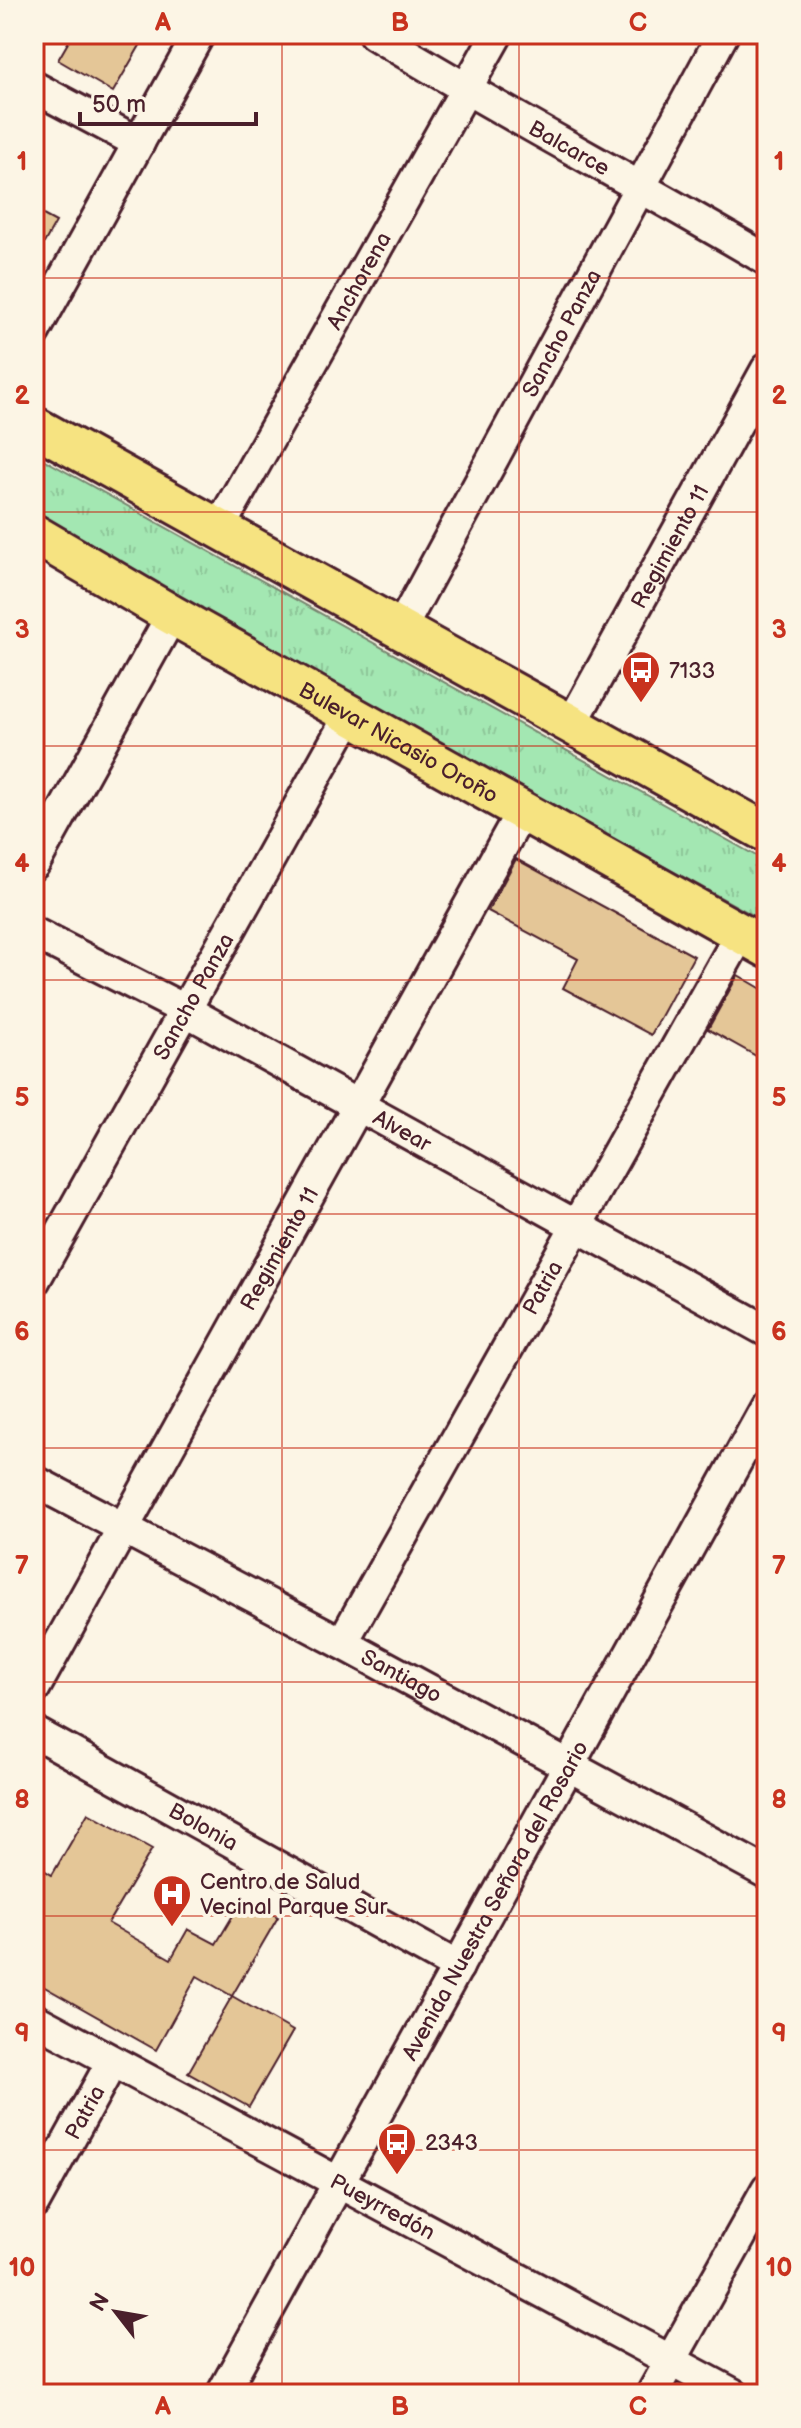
<svg xmlns="http://www.w3.org/2000/svg" width="801" height="2428" font-family="'Balsamiq Sans',sans-serif">
<style>
.park{fill:url(#park-tufts);stroke:#76836e;stroke-width:2}
.building{fill:#e4c697;stroke:#4a1f2b;stroke-width:2}
.lines{fill:none;stroke-linecap:round;stroke-linejoin:round}
.minor-casing{stroke:#4a1f2b;stroke-width:36}
.major-casing{stroke:#4a1f2b;stroke-width:44}
.minor{stroke:#fcf5e5;stroke-width:30}
.major{stroke:#f6e381;stroke-width:38}
.grid{fill:none;stroke:#c8321e;stroke-width:2;stroke-opacity:0.55}
.labels{text-anchor:middle;stroke-width:8;stroke-linejoin:round;paint-order:stroke}
.street-label{font-size:22px;fill:#4a1f2b;stroke:#fcf5e5}
.poi-label{font-size:22px;fill:#4a1f2b;stroke:#fcf5e5;text-anchor:start}
.neatline{fill:none;stroke:#c8321e;stroke-width:3}
.grid-label{font-size:26px;text-anchor:middle;font-weight:bold;fill:#c8321e}
</style>
<defs>
<pattern id="park-tufts" width="24" height="20" patternUnits="userSpaceOnUse" patternTransform="scale(2)"><rect width="24" height="20" fill="#a3e7b2"/><path d="M3 7l-1-3M5 7V3M7 7l1-3M15 17l-1-3M17 17v-4M19 17l1-3" fill="none" stroke="#8ec699"/></pattern>
</defs>
<rect width="100%" height="100%" fill="#fcf5e5"/>
<filter id="ink" filterUnits="userSpaceOnUse"><feTurbulence type="fractalNoise" baseFrequency=".0125" numOctaves="2"/><feDisplacementMap in="SourceGraphic" scale="16" xChannelSelector="R" yChannelSelector="G"/><feConvolveMatrix kernelMatrix="1 2 1 2 8 2 1 2 1" color-interpolation-filters="sRGB"/></filter>
<g filter="url(#ink)">
<!-- park -->
<path class="park" d="M34,454L767,862V923L34,520Z"/>
<!-- building -->
<path class="building" d="M73,34H129L142,42L113,92L58,60Z
M34,210L56,222L34,261Z
M516,859L694,956L651,1035L563,988L578,959L488,911Z
M738,975L767,992V1062L708,1029Z
M88,1813L152,1849L108,1923L171,1959L188,1929L216,1944L244,1897L278,1917L232,1996L197,1976L156,2050L34,1981V1864L52,1875Z
M232,1996L293,2031L249,2107L188,2073Z"/>
<g class="lines">
<!-- minor casing -->
<g class="minor-casing">
<g id="minor">
<path id="s1" d="M374,34C503,113 637,183 767,260"/>
<path d="M34,87L139,143"/>
<path d="M34,332L199,34"/>
<path id="s2" d="M219,528L497,34"/>
<path id="s3" d="M400,630L723,34"/>
<path id="s4" d="M571,725L767,369"/>
<path d="M34,864L172,615"/>
<path id="s5" d="M34,933L185,1010L767,1331"/>
<path id="s6" d="M34,1281L351,713"/>
<path id="s7" d="M34,1481L342,1643L767,1873"/>
<path id="s8" d="M342,1643L741,933"/>
<path id="s9" d="M34,1689L523,809"/>
<path id="s10" d="M34,1732L458,1967"/>
<path id="s11" d="M34,2019L733,2394"/>
<path id="s12" d="M34,2203L112,2062"/>
<path id="s13" d="M222,2394L767,1406"/>
<path d="M652,2394L767,2189"/>
</g>
</g>
<!-- major casing -->
<g class="major-casing">
<g id="major">
<path d="M34,426L767,833"/>
<path id="s14" d="M34,534L172,615L767,948"/>
</g>
</g>
<!-- minor -->
<use href="#minor" class="minor"/>
<!-- major -->
<use href="#major" class="major"/>
</g>
</g>
<!-- grid -->
<path class="grid" d="M282,34V2394M519,34V2394M34,278H767M34,512H767M34,746H767M34,980H767M34,1214H767M34,1448H767M34,1682H767M34,1916H767M34,2150H767"/>
<!-- icons -->
<defs>
<g id="bus-pin" transform="scale(2)"><path d="M0 17L-7.5 6A9.5 9.5 0 1 1 7.5 6Z" fill="#c8321e" stroke="#fcf5e5"/><path d="M-5-6H5V4H4V6H2V4H-2V6H-4V4H-5ZM-3.5-4V0h7V-4ZM-3.5 1.2v1.5H-2V1.2ZM2 1.2v1.5H3.5V1.2Z" fill="#fff"/></g>
<g id="hospital-pin" transform="scale(2)"><path d="M0 17L-7.5 6A9.5 9.5 0 1 1 7.5 6Z" fill="#c8321e" stroke="#fcf5e5"/><path d="M-5-5h3v3.5h4V-5h3V5h-3V1.5h-4V5h-3Z" fill="#fff"/></g>
</defs>
<g fill-rule="evenodd">
<use href="#bus-pin" x="641" y="670"/>
<use href="#hospital-pin" x="172" y="1894"/>
<use href="#bus-pin" x="397" y="2142"/>
</g>
<g class="labels">
<!-- street labels -->
<g class="street-label">
<text dy="8" stroke="none"><textPath href="#s1" startOffset="226">Balcarce</textPath></text>
<text dy="8" stroke="none"><textPath href="#s2" startOffset="284">Anchorena</textPath></text>
<text dy="8" stroke="none"><textPath href="#s3" startOffset="338">Sancho Panza</textPath></text>
<text dy="8" stroke="none"><textPath href="#s4" startOffset="204">Regimiento 11</textPath></text>
<text dy="8" stroke="none"><textPath href="#s14" startOffset="420">Bulevar Nicasio Oroño</textPath></text>
<text dy="8" stroke="none"><textPath href="#s6" startOffset="326">Sancho Panza</textPath></text>
<text dy="8" stroke="none"><textPath href="#s5" startOffset="418">Alvear</textPath></text>
<text dy="8" stroke="none"><textPath href="#s9" startOffset="504">Regimiento 11</textPath></text>
<text dy="8" stroke="none"><textPath href="#s8" startOffset="408">Patria</textPath></text>
<text dy="8" stroke="none"><textPath href="#s7" startOffset="416">Santiago</textPath></text>
<text dy="8" stroke="none"><textPath href="#s10" startOffset="194">Bolonia</textPath></text>
<text dy="8" stroke="none"><textPath href="#s13" startOffset="564">Avenida Nuestra Señora del Rosario</textPath></text>
<text dy="8" stroke="none"><textPath href="#s12" startOffset="104">Patria</textPath></text>
<text dy="8" stroke="none"><textPath href="#s11" startOffset="396">Pueyrredón</textPath></text>
</g>
<!-- poi labels -->
<g class="poi-label">
<text x="669" y="678">7133</text>
<text x="200" y="1889">Centro de Salud<tspan x="200" dy="25">Vecinal Parque Sur</tspan></text>
<text x="425" y="2150">2343</text>
</g>
</g>
<!-- margin -->
<rect width="801" height="2428" fill="none" stroke="#fcf5e5" stroke-width="88"/>
<!-- north arrow -->
<g transform="translate(116 2312) rotate(301)" stroke="#fcf5e5" stroke-width="6" paint-order="stroke">
<path d="M0-6L14 30L0 20L-14 30Z" fill="#4a1f2b"/>
<text y="-12" font-size="22" font-weight="bold" text-anchor="middle" fill="#4a1f2b">N</text>
</g>
<!-- scale -->
<path d="M80 112v12h176v-12" fill="none" stroke="#4a1f2b" stroke-width="4"/>
<text x="92" y="112" font-size="24" fill="#4a1f2b" stroke="#fcf5e5" stroke-width="6" paint-order="stroke">50 m</text>
<rect x="44" y="44" width="713" height="2340" class="neatline"/>
<g class="grid-label">
<text x="163" y="31">A</text>
<text x="400" y="31">B</text>
<text x="638" y="31">C</text>
<text x="22" y="170">1</text>
<text x="779" y="170">1</text>
<text x="22" y="404">2</text>
<text x="779" y="404">2</text>
<text x="22" y="638">3</text>
<text x="779" y="638">3</text>
<text x="22" y="872">4</text>
<text x="779" y="872">4</text>
<text x="22" y="1106">5</text>
<text x="779" y="1106">5</text>
<text x="22" y="1340">6</text>
<text x="779" y="1340">6</text>
<text x="22" y="1574">7</text>
<text x="779" y="1574">7</text>
<text x="22" y="1808">8</text>
<text x="779" y="1808">8</text>
<text x="22" y="2042">9</text>
<text x="779" y="2042">9</text>
<text x="22" y="2276">10</text>
<text x="779" y="2276">10</text>
<text x="163" y="2415">A</text>
<text x="400" y="2415">B</text>
<text x="638" y="2415">C</text>
</g>
</svg>
